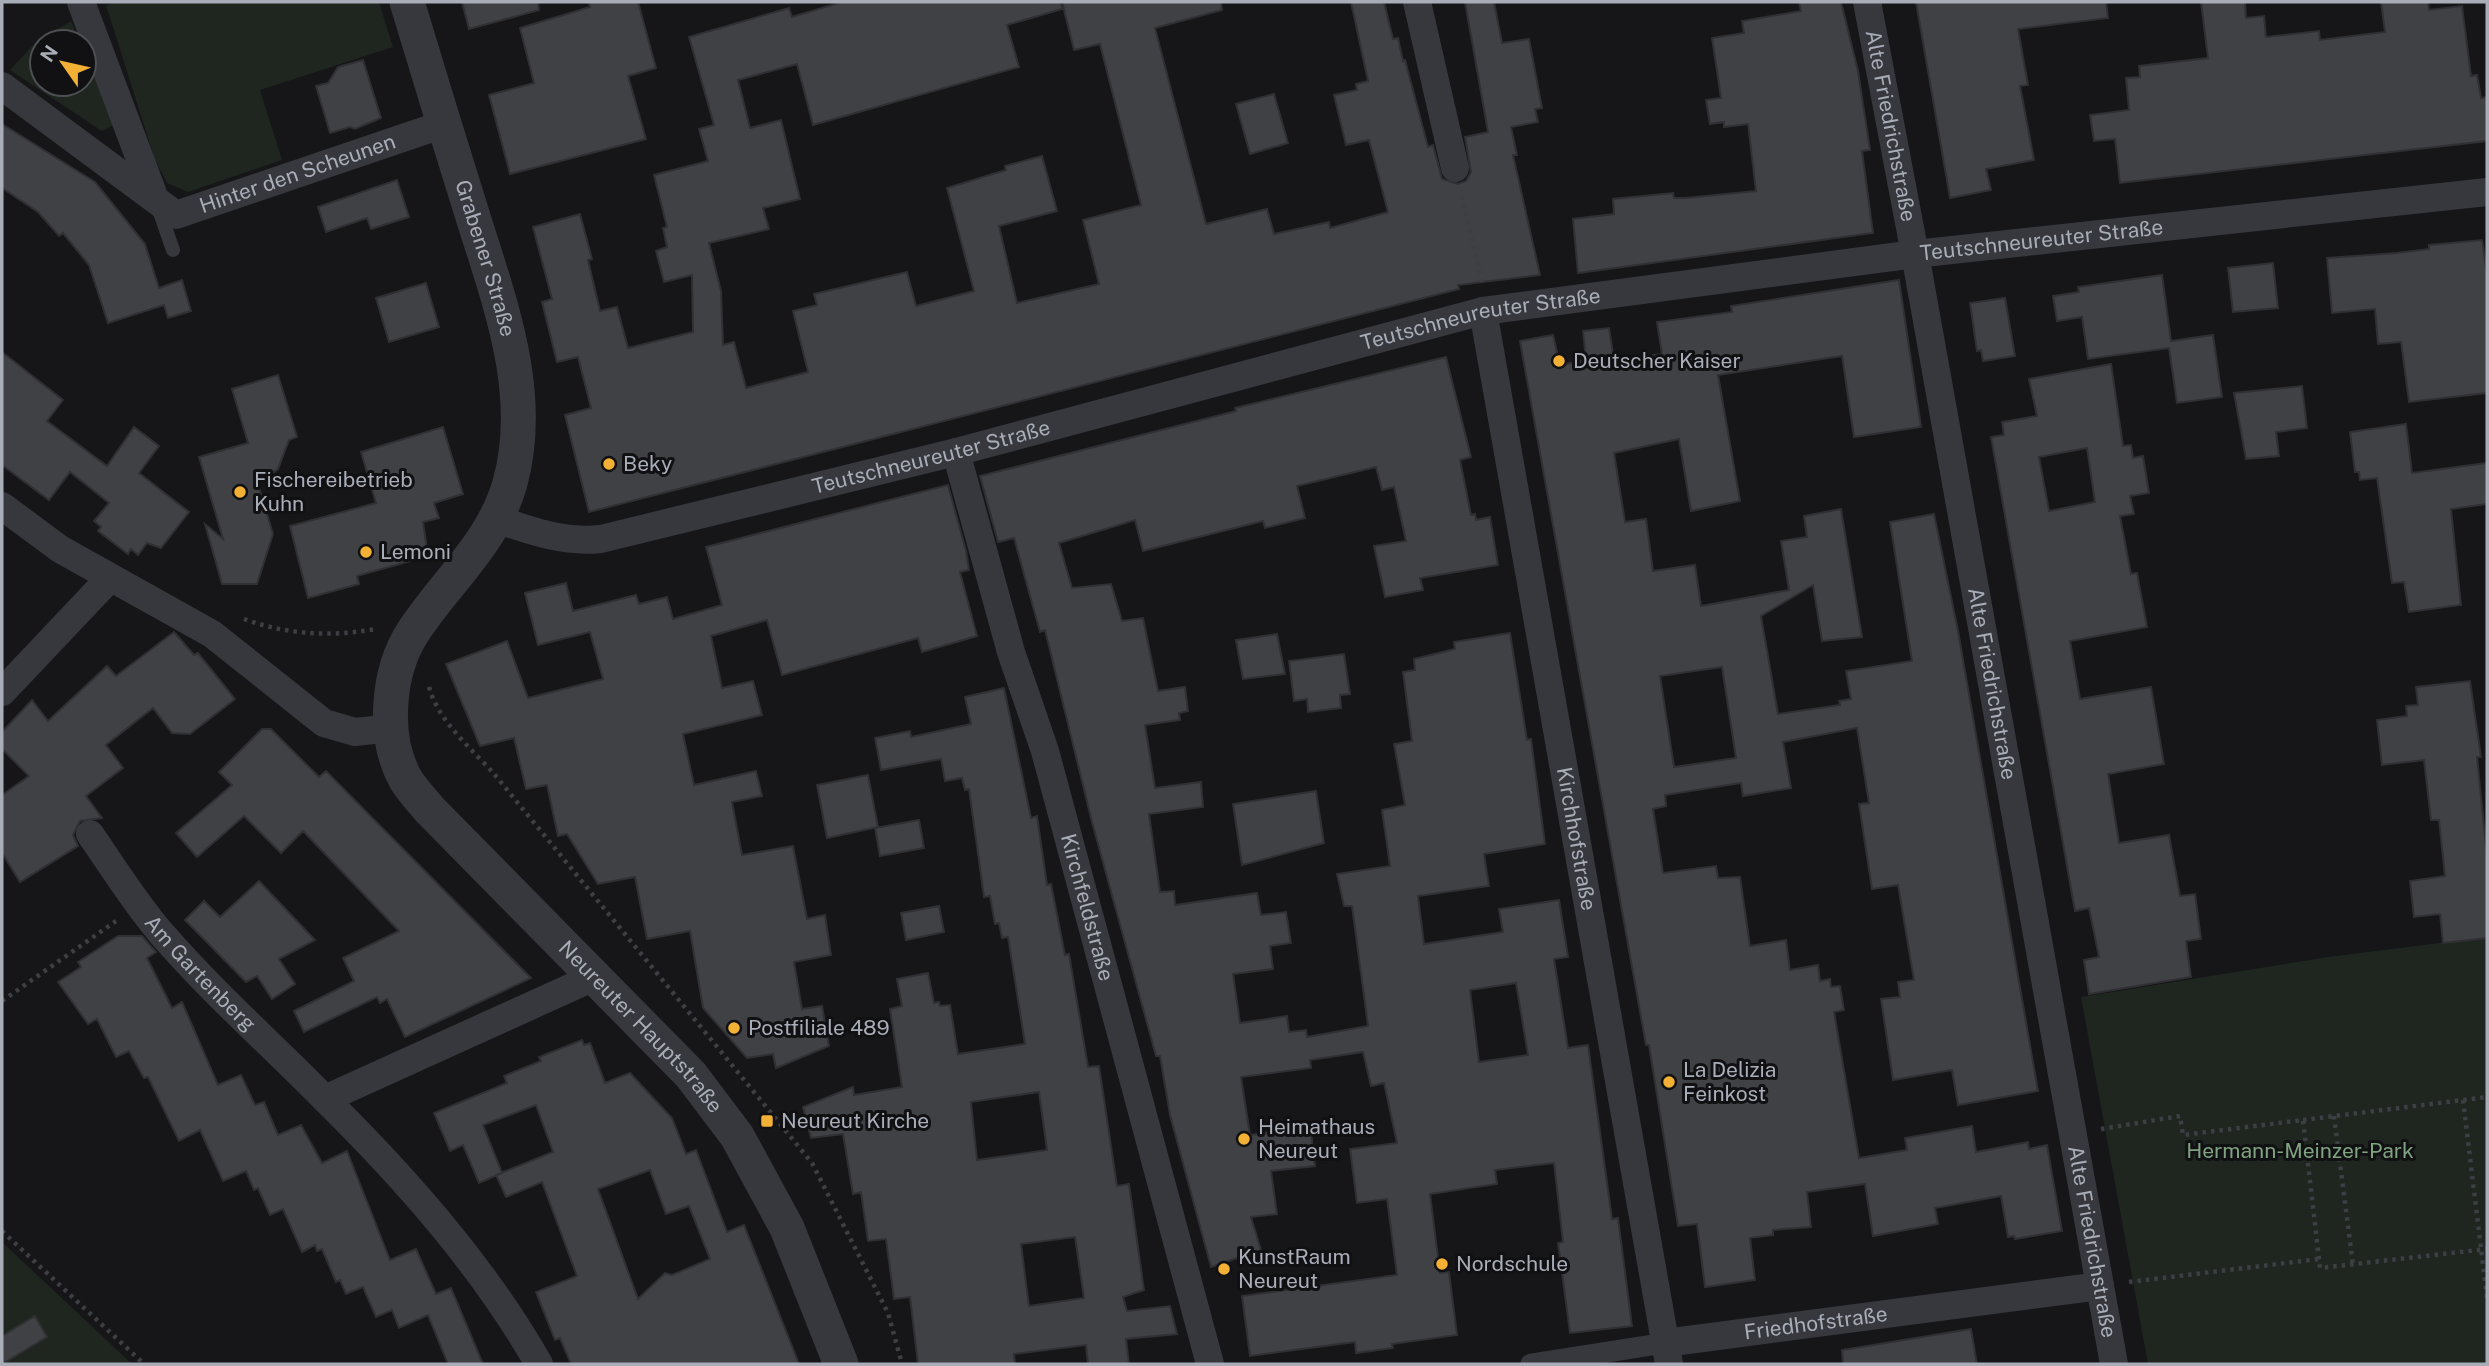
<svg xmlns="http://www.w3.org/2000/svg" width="2489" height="1366" font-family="'Public Sans',sans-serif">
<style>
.green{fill:#1e261f}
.building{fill:#404145;stroke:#303034;stroke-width:2;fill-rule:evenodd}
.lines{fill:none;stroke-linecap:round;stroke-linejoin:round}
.path{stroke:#3d3f44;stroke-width:4.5;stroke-dasharray:3.5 5;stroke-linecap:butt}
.service{stroke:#37383d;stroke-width:14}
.pedestrian{stroke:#37383d;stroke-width:21}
.minor{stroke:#37383d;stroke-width:28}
.tertiary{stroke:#37383d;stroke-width:35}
.poi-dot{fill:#f2b134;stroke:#111113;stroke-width:2.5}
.labels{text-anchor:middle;stroke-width:6;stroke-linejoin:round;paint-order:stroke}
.street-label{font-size:21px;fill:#a8adb8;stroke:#111113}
.poi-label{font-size:21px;fill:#a8adb8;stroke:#111113;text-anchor:start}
.park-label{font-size:21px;fill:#7fa381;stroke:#111113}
</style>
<rect width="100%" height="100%" fill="#161618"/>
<!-- green -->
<path class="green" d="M115,2H379L393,47L260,90L282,160L188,192L167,183L155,160L106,5Z
M71,21L80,42H42V84H84V52L114,125L102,131L10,70L36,42Z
M2487,937V1364H2148L2081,997L2328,957Z
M2,1242L132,1364H2Z"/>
<!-- building -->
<path class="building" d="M462,2H538L539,10L469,29Z
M589,2H638L656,68L628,76L646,139L510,174L489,95L534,83L520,28L590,7Z
M842,2H1061L1062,9L1007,25L1019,67L813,125L797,64L738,80L750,128L781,120L800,199L763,208L769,229L709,243L721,291L723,345L734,342L746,388L808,372L793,311L817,305L814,294L907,272L916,306L974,291L947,188L1006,170L1005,166L1042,156L1057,211L999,226L1017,303L1099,284L1083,220L1141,205L1100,44L1074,50L1062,2H1221L1222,10L1155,28L1206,224L1267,209L1274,234L1329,222L1330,228L1388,212L1369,140L1346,145L1334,95L1357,90L1356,84L1368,81L1351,2H1384L1393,39L1398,38L1403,61L1405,60L1428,147L1433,145L1442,179L1458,184L1466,181L1471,172L1465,137L1488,132L1465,2H1494L1502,43L1529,39L1542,108L1535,109L1538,122L1511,127L1517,155H1513L1540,275L1458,285L1459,289L589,512L565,415L591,408L578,357L557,362L542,302L552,299L533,227L580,214L592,259L588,260L600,311L617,307L628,348L693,332L692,275L664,282L656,251L667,247L663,228L667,227L654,175L708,161L699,129L714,125L689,37L789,8L792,17Z
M1799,2H1841L1858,71L1870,150L1862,151L1873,233L1578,273L1573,219L1614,214L1613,199L1673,193L1674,198H1685L1756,191L1748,124L1724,127V122L1710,124L1706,100L1721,98L1712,38L1744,33L1742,21L1801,11Z
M1916,2H2106L2108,18L2018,29L2028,85L2020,86L2034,160L1986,169L1991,190L1950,198Z
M2201,2H2245L2246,18L2264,16L2266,37L2319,31L2320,40L2385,32L2381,2H2428L2429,10L2462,6L2471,76L2477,75L2481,98L2487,97V141L2120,183L2115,139L2094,141L2090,115L2129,110L2126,78L2140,77L2139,66L2208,58Z
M363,60L381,118L355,129L350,127L330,133L316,86L328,83L338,67Z
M1274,94L1288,143L1250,154L1236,104Z
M2,124L95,182L145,244L159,288L182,280L191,311L168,318L164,305L108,323L89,265L63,233L59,236L38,212L2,188Z
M397,180L409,217L371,229L367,218L326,232L318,207Z
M2482,240L2487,273V393L2409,402L2401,342L2378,344L2375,309L2332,313L2327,258L2397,253L2429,249V245Z
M2273,263L2278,308L2233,312L2228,268Z
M2162,275L2171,341L2213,335L2222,397L2177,403L2169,348L2088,359L2082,317L2057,321L2053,296L2079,292L2078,287Z
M1899,280L1921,427L1854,437L1842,356L1718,375L1740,501L1691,511L1679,439L1614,453L1625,522L1646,519L1653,571L1695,565L1701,606L1789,590L1781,541L1807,537L1804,516L1841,509L1862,637L1822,641L1813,585L1761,616L1778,714L1840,705L1839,701L1851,699L1846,671L1912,661L1890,522L1934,514L1958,631L2038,1091L1958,1105L1952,1070L1893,1080L1881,999L1900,997L1898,982L1914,980L1898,885L1872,889L1859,804L1869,803L1857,728L1783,742L1791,788L1743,796L1741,783L1665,795L1666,806L1653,809L1663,873L1716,866L1718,878L1740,877L1750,946L1786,940L1790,970L1818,965L1820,981L1830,979L1831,987L1840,986L1844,1010L1834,1012L1859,1158L1907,1150L1905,1138L1972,1126L1976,1152L2028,1142L2029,1149L2047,1145L2062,1231L2015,1239L2014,1236L2008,1237L2001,1196L1935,1208L1938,1224L1873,1236L1865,1184L1807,1192L1811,1227L1773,1230V1235L1750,1238L1755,1280L1705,1287L1697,1224L1678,1226L1649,1045H1646L1520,341L1553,335L1560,365L1586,360L1583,331L1609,328L1614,360L1662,354L1657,322L1732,312L1731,306ZM1722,667L1736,758L1674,767L1660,676Z
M426,283L439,327L389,342L376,298Z
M2005,298L2015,356L1983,361L1981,350L1977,351L1970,303Z
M2,352L63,400L47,421L107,466L134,427L159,446L139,473L189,512L161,548L147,543L138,555L131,549L128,554L98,531L101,527L94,521L109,503L70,472L49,500L2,465Z
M1446,357L1471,457L1460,460L1471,515L1475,514L1476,520L1490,517L1498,565L1420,578L1423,590L1385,597L1374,546L1406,541L1394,487L1382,490L1376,467L1297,486L1305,518L1265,528L1263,521L1143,551L1135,520L1059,543L1072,588L1111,584L1122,621L1143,618L1158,691L1185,687L1188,711L1179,713L1180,720L1145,725L1155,788L1201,782L1203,807L1149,814L1160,892L1174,891L1175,905L1257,893L1261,915L1286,912L1291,943L1270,946L1273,969L1233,974L1240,1023L1287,1016L1289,1032L1306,1030L1307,1037L1368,1026L1352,906H1344L1337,874L1390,866L1382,810L1405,805L1394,744L1412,741L1403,672L1415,670L1414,659L1455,649L1454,642L1510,633L1527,740L1531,739L1545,844L1484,854L1489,886L1418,896L1424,944L1503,932L1499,909L1559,900L1568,957L1554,959L1568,1048L1588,1045L1612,1219L1618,1218L1632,1326L1570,1333L1558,1243L1563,1242L1554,1163L1495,1170L1497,1184L1430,1194L1440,1273L1449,1272L1457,1335L1392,1344L1393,1348L1356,1353L1355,1342L1250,1356L1242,1296L1397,1275L1387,1199L1357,1203L1350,1149L1397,1143L1384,1083L1371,1086L1363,1052L1310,1060L1311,1068L1241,1077L1250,1135L1277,1131V1136L1311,1132L1315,1166L1271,1171L1277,1214L1251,1217L1261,1250L1211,1267L1170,1115L1160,1056H1156L1092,822L1045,630L1040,632L1014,538L998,542L980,476L1236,411L1235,408ZM1516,983L1528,1055L1479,1062L1470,990Z
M2111,364L2123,446L2131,445L2133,458L2143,456L2149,493L2130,496L2134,514L2120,516L2131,574L2137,573L2147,627L2070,641L2080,699L2151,687L2164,764L2108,774L2119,843L2169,835L2180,896L2195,894L2201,939L2186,941L2191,977L2089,994L2084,960L2099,957L2089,908L2075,911L1991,437L2004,435L2002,422L2037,416L2029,379ZM2087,448L2095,502L2049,511L2039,457Z
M278,375L297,437L289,440L278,469L258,484L273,534L257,584H222L205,524L223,539L199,457L248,443L232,389Z
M2302,386L2307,428L2276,432L2279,456L2246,459L2234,393Z
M2406,424L2412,473L2487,463V504L2451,509L2461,605L2409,612L2404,582L2392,583L2377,478L2360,480L2359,472H2355L2350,432Z
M443,427L463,494L434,503L439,518L423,522L428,556L357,576L359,584L308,598L290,526L376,503L361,452Z
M948,485L966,551L969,570L960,572L977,636L922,652L918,638L782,675L767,620L711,636L722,688L753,681L762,715L683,734L694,785L756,771L762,796L732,802L742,855L793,846L807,919L825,915L831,955L794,962L802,1009L822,1006L829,1046L776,1068L773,1054L747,1058L703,1008L690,931L647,939L635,877L598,884L567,834L558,836L547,785L526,789L514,738L480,746L446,664L507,641L528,698L603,679L590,632L538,645L525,593L566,583L573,611L636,595L639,604L667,597L673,619L722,605L706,547Z
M174,632L194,655L198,653L235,699L190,734L172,733L153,708L106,745L123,768L86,796L102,818L80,821L73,835L78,846L20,882L2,853V795L29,776L2,749V732L32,700L48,721L107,666L116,676Z
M1277,634L1285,674L1243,679L1236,640Z
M1344,654L1350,694L1340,695L1341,708L1308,712L1307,699L1294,701L1289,661Z
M2470,681L2481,757H2477L2487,857V938L2443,943L2440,914L2414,917L2410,881L2445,876L2439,820H2431L2424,760L2382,765L2377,720L2407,716L2406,706L2418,705L2416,687Z
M1004,688L1031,818L1037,816L1047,885L1051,884L1065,955L1069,954L1088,1067L1099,1066L1117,1186L1129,1184L1144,1290L1123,1297L1127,1311L1170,1306L1177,1334L1126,1339L1129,1364H1088L1086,1345L1014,1354L1015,1364H918L910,1297L894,1299L886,1239L868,1241L861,1192L853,1194L843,1134L811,1138L803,1107L853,1087L854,1095L902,1087L890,1009L902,1006L897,979L928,973L934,1003L939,1002L940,1006L950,1005L958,1054L1025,1044L1008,937L1002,938L999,923L995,924L990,896L984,897L969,789L965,790L962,778L945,781L941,759L881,770L875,738L910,731L911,737L971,724L965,697ZM1039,1092L1047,1150L977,1160L971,1102ZM1075,1237L1084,1298L1029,1306L1021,1244Z
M262,729H271L319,777L326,771L531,978L405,1037L387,999L380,1003L377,997L304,1032L294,1011L354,981L343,958L399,931L303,831L281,853L244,816L197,857L176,833L232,785L219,772Z
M868,775L878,827L827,838L817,785Z
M1316,791L1324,843L1242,865L1233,804Z
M919,820L924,848L880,856L875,828Z
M259,881L315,940L279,959L295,984L272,999L257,976L246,982L185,920L204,901L220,917Z
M939,906L944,932L906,940L901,913Z
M118,936H142L156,952L147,958L172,1008L182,1002L218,1085L241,1075L255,1105L264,1102L278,1135L301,1125L322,1163L347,1151L390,1260L416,1249L436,1294L451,1288L483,1364H448L428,1315L399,1328L392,1310L376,1317L363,1287L346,1294L340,1280L336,1282L322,1249L317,1251L315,1245L302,1252L283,1209L270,1215L258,1188L254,1190L246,1171L223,1181L200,1130L179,1141L148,1077L144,1078L129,1051L116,1057L97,1019L88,1024L58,982L81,967L78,962Z
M582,1040L584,1045L590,1043L605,1083L630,1073L672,1118L686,1154L696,1150L727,1232L744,1225L799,1364H571L560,1338L555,1340L536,1292L577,1276L542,1182L506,1197L496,1175L553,1152L536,1105L483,1125L502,1173L479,1183L463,1145L450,1151L434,1113L507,1083L504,1076L541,1061L539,1057ZM650,1170L666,1214L689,1206L710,1259L672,1275L665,1273L638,1299L598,1189Z
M35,1316L47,1337L2,1364V1336Z
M1971,1329L1977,1364H1843L1842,1350Z"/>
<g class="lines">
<!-- path -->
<path class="path" d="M1462,196L1482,282
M244,619C288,635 330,637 376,629
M429,687C438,721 472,749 495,775L812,1163L888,1313L902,1364
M2,1001L116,921
M2463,1100L2487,1298
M2334,1116L2353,1265
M2303,1120L2487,1097
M2101,1129L2180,1116L2183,1135L2303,1120L2320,1268L2487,1249
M2,1231L144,1364
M2129,1282L2319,1259"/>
<!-- service -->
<path class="service" d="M158,207L173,250"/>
<!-- pedestrian -->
<path class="pedestrian" d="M1531,1364L1665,1343"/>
<!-- minor -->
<g class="minor">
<path d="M81,2L155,199"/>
<path d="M1417,2L1455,168"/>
<path id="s1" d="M1867,2L1915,254L2114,1364"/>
<path id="s2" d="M2,86L176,215L444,124"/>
<path id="s3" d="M1483,311L1669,1364"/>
<path id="s4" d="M956,452L1011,652L1045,751L1210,1364"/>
<path d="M2,506L60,549L212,634L324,723L355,732L392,728"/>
<path id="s5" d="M496,519C531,531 564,543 601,539L956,452L1483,311L1915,254L2487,192"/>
<path d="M2,692L109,579"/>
<path id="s6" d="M90,834C113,867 135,903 161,933C213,993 271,1044 326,1100C406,1179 483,1266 539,1364"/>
<path d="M325,1099L594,977"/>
<path id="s7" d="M1665,1343L2100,1286"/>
</g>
<!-- tertiary -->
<path class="tertiary" id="s8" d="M407,2C427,69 448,137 469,204C496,293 536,389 510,483C493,544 446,581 413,632C387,672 382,738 406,780C412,790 421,799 429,809L691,1075L737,1136L787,1228L841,1364"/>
</g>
<!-- markers -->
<g class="poi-dot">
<circle cx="1559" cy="361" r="7"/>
<circle cx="609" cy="464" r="7"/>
<circle cx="240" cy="492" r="7"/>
<circle cx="366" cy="552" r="7"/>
<circle cx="734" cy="1028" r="7"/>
<circle cx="1669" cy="1082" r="7"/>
<rect x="760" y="1114" width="14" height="14" rx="3.5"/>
<circle cx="1244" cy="1139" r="7"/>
<circle cx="1442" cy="1264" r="7"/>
<circle cx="1224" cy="1269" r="7"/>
</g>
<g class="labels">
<!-- street labels -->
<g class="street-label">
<text dy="7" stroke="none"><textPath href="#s1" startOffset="126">Alte Friedrichstraße</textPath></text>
<text dy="7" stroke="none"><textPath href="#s2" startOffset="345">Hinter den Scheunen</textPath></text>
<text dy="7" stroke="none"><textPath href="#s5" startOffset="1582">Teutschneureuter Straße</textPath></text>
<text dy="7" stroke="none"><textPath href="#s8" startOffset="268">Grabener Straße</textPath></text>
<text dy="7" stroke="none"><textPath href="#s5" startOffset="1015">Teutschneureuter Straße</textPath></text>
<text dy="7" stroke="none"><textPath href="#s5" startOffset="448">Teutschneureuter Straße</textPath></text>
<text dy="7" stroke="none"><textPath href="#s1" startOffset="693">Alte Friedrichstraße</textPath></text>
<text dy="7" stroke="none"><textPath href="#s3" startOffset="536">Kirchhofstraße</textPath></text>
<text dy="7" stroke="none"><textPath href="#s4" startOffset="474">Kirchfeldstraße</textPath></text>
<text dy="7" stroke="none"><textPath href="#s6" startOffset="178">Am Gartenberg</textPath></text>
<text dy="7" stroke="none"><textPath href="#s8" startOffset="1172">Neureuter Hauptstraße</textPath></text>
<text dy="7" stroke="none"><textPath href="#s1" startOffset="1260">Alte Friedrichstraße</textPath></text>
<text dy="7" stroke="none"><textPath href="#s7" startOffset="152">Friedhofstraße</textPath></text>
</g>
<!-- poi labels -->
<g class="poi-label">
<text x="1573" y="368">Deutscher Kaiser</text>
<text x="623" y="471">Beky</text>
<text x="254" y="487">Fischereibetrieb<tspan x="254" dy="24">Kuhn</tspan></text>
<text x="380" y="559">Lemoni</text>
<text x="748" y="1035">Postfiliale 489</text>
<text x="1683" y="1077">La Delizia<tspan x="1683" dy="24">Feinkost</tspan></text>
<text x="781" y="1128">Neureut Kirche</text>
<text x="1258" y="1134">Heimathaus<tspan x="1258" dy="24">Neureut</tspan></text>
<text x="1238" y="1264">KunstRaum<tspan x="1238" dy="24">Neureut</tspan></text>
<text x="1456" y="1271">Nordschule</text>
</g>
<!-- park labels -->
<g class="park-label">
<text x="2300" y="1158">Hermann-Meinzer-Park</text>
</g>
</g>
<!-- border -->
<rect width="2489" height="1366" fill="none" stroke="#a8adb8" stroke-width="7"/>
<!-- north arrow -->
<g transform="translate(63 63) rotate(304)"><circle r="33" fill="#111113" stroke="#4d4f55" stroke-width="2"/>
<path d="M0-5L12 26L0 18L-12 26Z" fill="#f2b134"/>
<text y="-10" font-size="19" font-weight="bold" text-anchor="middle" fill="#a8adb8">N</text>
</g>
</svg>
